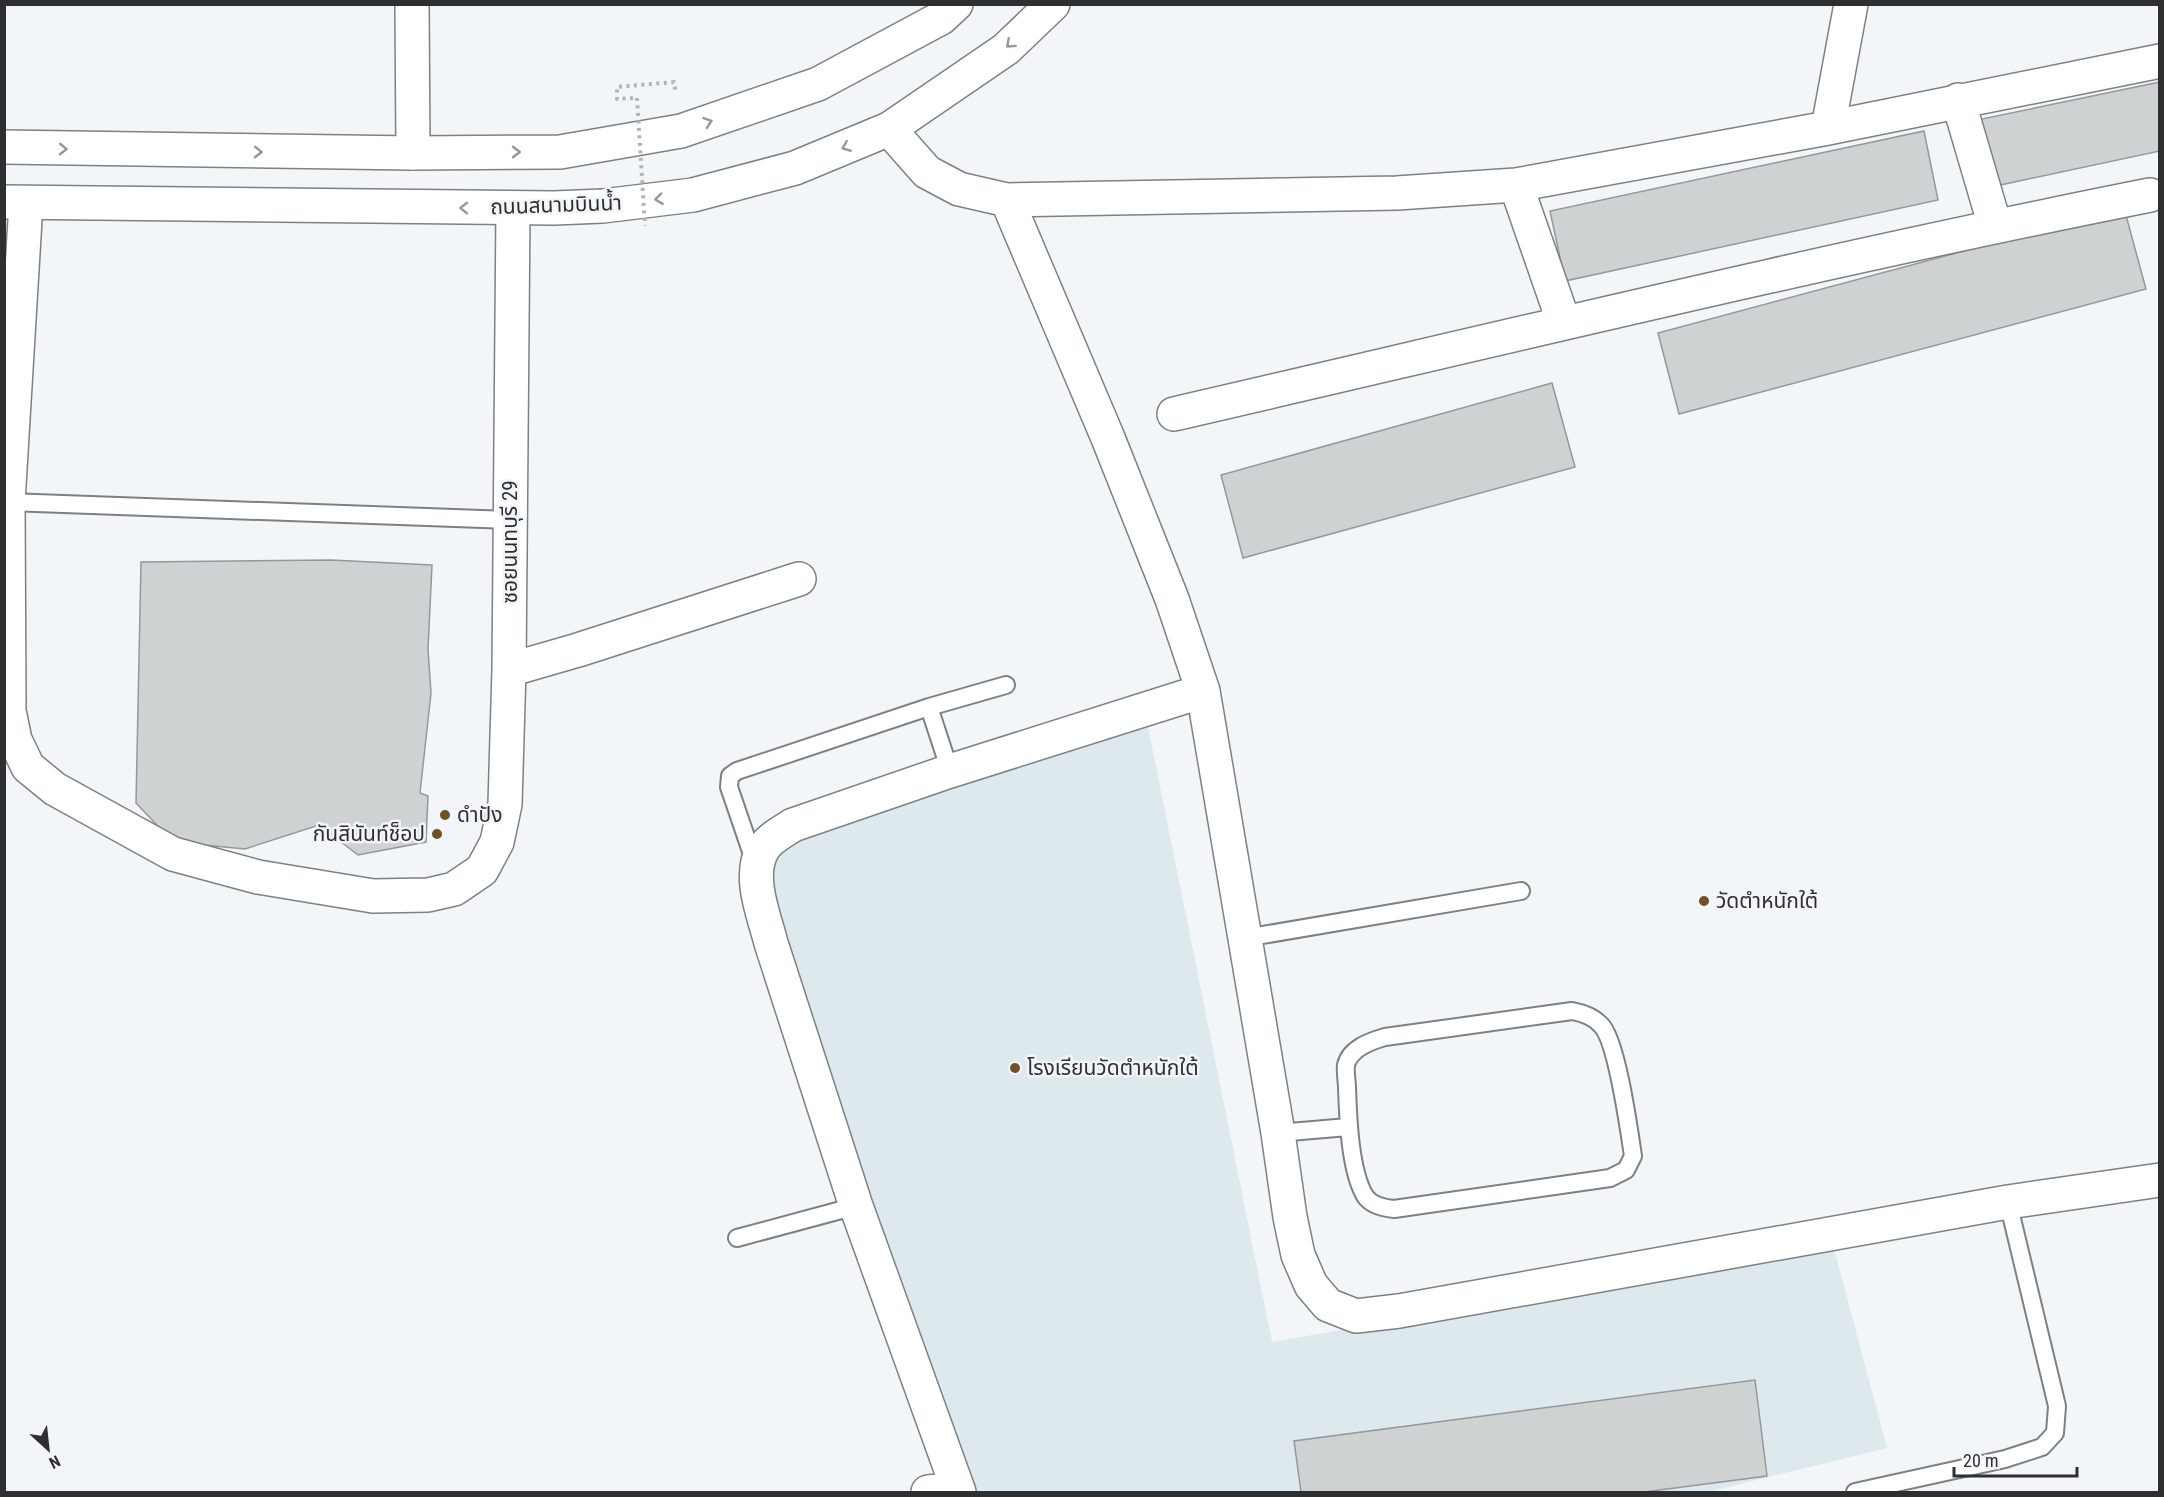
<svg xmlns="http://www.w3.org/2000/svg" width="2164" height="1497" font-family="'Roboto Condensed','Noto Sans Thai',sans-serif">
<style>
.built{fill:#dee9ee}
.building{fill:#ced2d3;stroke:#95989a;stroke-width:1.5}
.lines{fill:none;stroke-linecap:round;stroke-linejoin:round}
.lane-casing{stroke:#7d8182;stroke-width:20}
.street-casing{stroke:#7d8182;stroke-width:36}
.secondary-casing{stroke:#7d8182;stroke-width:36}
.path{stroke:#b2b5b7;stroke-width:4;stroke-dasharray:3 4.5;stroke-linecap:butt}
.lane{stroke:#fff;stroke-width:16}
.street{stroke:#fff;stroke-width:33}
.secondary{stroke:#fff;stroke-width:33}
.path-bridge{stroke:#b2b5b7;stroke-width:4;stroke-dasharray:3 4.5;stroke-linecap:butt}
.oneway{stroke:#969798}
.poi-dot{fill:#715027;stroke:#f2f6f8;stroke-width:2}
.labels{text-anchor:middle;stroke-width:5;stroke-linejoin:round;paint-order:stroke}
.street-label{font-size:21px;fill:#2e2f30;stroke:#f2f6f8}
.poi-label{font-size:21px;fill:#2e2f30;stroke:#f2f6f8;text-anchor:start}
</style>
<rect width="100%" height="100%" fill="#f2f6f8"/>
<!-- built -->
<path class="built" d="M1147,722L1272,1342L1833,1245L1887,1448L1708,1492H971L753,892L764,844Z"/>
<!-- building -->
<path class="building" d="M2160,82V151L1991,187L1977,120Z
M1924,131L1938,200L1565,281L1550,211Z
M2124,208L2146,289L1679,414L1658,333Z
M1552,383L1575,467L1243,558L1221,475Z
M331,560L432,565L428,649L431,693L420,793L428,796L426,842L358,855L319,825L245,849L173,842L136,803L141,562Z
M1755,1380L1767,1476L1644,1492H1301L1294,1441Z"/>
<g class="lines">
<!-- lane casing -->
<g class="lane-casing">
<path id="lane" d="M8,502L510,520
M929,707L1006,685
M755,863L729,787L730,776L737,771L929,707L950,771
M1245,938L1521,891
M1572,1011C1583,1013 1593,1016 1601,1025C1617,1041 1629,1130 1633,1156L1626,1170L1610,1178L1394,1209C1384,1208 1371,1205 1365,1196C1350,1171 1348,1118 1347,1088C1347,1081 1345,1072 1346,1065C1350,1048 1371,1041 1385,1037Z
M1278,1133L1348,1127
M737,1238L856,1206
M1855,1492L2005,1459L2042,1447L2055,1433L2057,1406L2008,1202"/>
</g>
<!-- street casing -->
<g class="street-casing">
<path id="street" d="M412,4L413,153
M1958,100L1995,226
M1828,128L1851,4
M889,129L927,172L959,189L1007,200L1397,193L1516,185L1828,128L2160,61
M1516,185L1564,323
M1007,200L1108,438L1172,599L1203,691L1278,1133L1290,1217L1298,1255L1311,1285L1328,1305L1356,1316L1399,1311L2008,1202L2160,1180
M26,203L8,502L9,711L15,740L28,767L55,789L173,854L258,877L373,896L428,895L454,889L482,870L497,842L505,804L509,670L513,209
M1174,414C1499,339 1823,260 2150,195
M509,670L578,650L799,579
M928,1492L958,1489
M959,1492L856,1206L771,943C764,915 747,876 763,849C769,839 782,832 793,825L950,771L1203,691"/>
</g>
<!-- secondary casing -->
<g class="secondary-casing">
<path id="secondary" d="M4,147L413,153L560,152L681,131L818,84L941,18L956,4
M4,202L554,208L603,206L693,195L795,168L889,129L1006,49L1053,4"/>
</g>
<!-- path -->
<path class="path" d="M633,98L617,99V87L674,82L676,94"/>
<!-- lane -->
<use href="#lane" class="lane"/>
<!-- street -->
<use href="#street" class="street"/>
<!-- secondary -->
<use href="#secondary" class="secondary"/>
<!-- path-bridge -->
<path class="path-bridge" d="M637,98L645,226"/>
</g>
<!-- one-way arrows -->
<defs><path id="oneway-chevron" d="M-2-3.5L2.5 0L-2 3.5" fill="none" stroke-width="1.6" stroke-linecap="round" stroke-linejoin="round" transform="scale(1.5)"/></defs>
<g class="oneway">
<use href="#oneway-chevron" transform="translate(1010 44) rotate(138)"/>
<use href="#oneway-chevron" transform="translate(708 122) rotate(-19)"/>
<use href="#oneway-chevron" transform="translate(846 147) rotate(158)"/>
<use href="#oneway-chevron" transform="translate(63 149) rotate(1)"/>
<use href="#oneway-chevron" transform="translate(258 152) rotate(1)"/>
<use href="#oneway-chevron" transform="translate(516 152)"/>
<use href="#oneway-chevron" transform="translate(659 199) rotate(173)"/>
<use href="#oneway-chevron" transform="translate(464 208) rotate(-179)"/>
</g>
<!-- markers -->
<g class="poi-dot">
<circle cx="445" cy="815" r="6"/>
<circle cx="437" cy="834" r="6"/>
<circle cx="1704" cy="901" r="6"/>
<circle cx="1015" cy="1068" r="6"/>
</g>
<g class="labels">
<!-- street labels -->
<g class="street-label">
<text transform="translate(556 205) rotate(-2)" y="7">ถนนสนามบินน้ำ</text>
<text transform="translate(510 542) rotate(-90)" y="7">ซอยนนทบุรี 29</text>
</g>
<!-- poi labels -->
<g class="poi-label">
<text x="457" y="822">ดำปัง</text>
<text x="425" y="841" text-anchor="end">กันสินันท์ช็อป</text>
<text x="1716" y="908">วัดตำหนักใต้</text>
<text x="1027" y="1075">โรงเรียนวัดตำหนักใต้</text>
</g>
</g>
<!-- border -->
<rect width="2164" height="1497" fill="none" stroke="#2e2f30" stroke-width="12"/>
<!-- north arrow -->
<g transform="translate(48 1449) rotate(153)" stroke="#f2f6f8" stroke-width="4.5" paint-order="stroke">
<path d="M0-4.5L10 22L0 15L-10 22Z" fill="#2e2f30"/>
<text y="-9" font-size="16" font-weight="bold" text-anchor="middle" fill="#2e2f30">N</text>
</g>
<!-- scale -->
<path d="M1954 1467v9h123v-9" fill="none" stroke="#2e2f30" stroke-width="3"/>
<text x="1963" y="1467" font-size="18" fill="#2e2f30" stroke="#f2f6f8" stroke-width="4.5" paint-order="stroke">20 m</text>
</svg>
